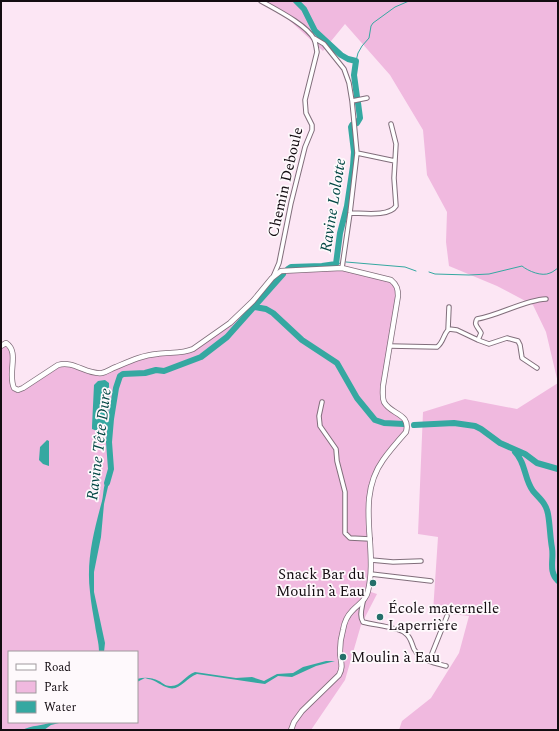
<svg xmlns="http://www.w3.org/2000/svg" width="559" height="731" font-family="Spectral,serif">
<style>
.green{fill:#f0b9df;fill-rule:evenodd}
.water{fill:#35a8a1}
.lines{fill:none;stroke-linecap:round;stroke-linejoin:round}
.stream{stroke:#35a8a1;stroke-width:1}
.river{stroke:#35a8a1;stroke-width:6}
.minor-casing{stroke:#816e7b;stroke-width:5.5}
.tertiary-casing{stroke:#816e7b;stroke-width:6}
.minor{stroke:#fff;stroke-width:3.5}
.tertiary{stroke:#fff;stroke-width:4.5}
.poi-dot{fill:#246f6a;stroke:#fef9fc;stroke-width:1.5}
.labels{text-anchor:middle;stroke-width:3.5;stroke-linejoin:round;paint-order:stroke}
.street-label{font-size:15px;fill:#130c11;stroke:#fef9fc}
.poi-label{font-size:15px;fill:#130c11;stroke:#fef9fc;text-anchor:start}
.water-label{font-size:16px;font-style:italic;fill:#004643;stroke:#fef9fc}
</style>
<rect width="100%" height="100%" fill="#fce6f4"/>
<!-- green -->
<path class="green" d="M264,1H558V730H399L402,721L431,698L459,653L469,616L433,612L438,537L418,534L423,412L465,399L517,409L558,383L546,332L533,305L497,286L449,266L446,242L447,212L427,175L423,130L390,75L345,24L323,51L276,8Z
M342,268L391,280L398,289L383,386L384,402L403,417L407,426L382,462L369,493L371,560L368,591L377,594L361,625L345,680L311,730H1V346H11V380L18,390L64,363L92,373H103L137,358L188,352L220,331L279,272ZM9,652H137V722H9Z"/>
<!-- water -->
<path class="water" d="M105,380L109,383V387L108,425L104,431H97L92,429V426L94,385L98,381Z
M47,440L49,441V466L43,464L39,460L40,447Z
M109,476L110,478L104,504L101,537L94,572V592L105,643L104,652H99C99,642 96,634 95,625C93,614 91,603 90,592C86,560 94,531 102,501C104,493 103,482 109,476Z
M326,661H335L316,666L292,677L278,676L265,684L197,674C187,677 180,691 169,688C161,686 156,680 148,679L145,678L137,682V679C144,677 151,677 159,681C163,683 165,686 170,686C181,687 185,675 195,672L236,678L252,677L264,681L277,674L293,673L303,667Z
M52,722H63L51,725L44,730H22C32,725 42,726 52,722Z"/>
<g class="lines">
<!-- stream -->
<path class="stream" d="M356,61L358,53L362,46L369,38L371,26L373,23L395,7L409,1
M346,262L405,267L416,271
M336,264L341,263
M429,272L435,274L469,275L489,274L522,266C528,271 542,277 550,273C553,272 555,270 558,268"/>
<!-- river -->
<path class="river" d="M296,1L304,9L315,31L341,55L348,59L356,61L354,75L357,97
M357,123L360,118L358,103
M288,269L291,267L322,266L336,264L340,233L347,206L353,166L354,152L351,127L352,125
M255,307L266,309L273,313L302,340L337,363L357,398L375,420L384,423L404,424
M414,425L454,423L475,426L481,429L500,443L525,454L537,463L558,469
M515,452C526,463 524,479 533,491C540,499 546,503 548,514C550,525 550,537 552,548C554,560 548,571 558,581
M107,483L111,469L109,442L111,419L116,388L120,376L123,374L145,373L156,370L164,371L201,357L227,337L283,274"/>
<!-- minor casing -->
<g class="minor-casing">
<path id="minor" d="M261,1C275,9 307,25 314,39C316,43 316,47 317,52L305,100L306,113L312,125V130L305,147L291,203L279,263L273,277
M314,38L324,44L344,69L349,83L352,101L357,153L350,213L342,268
M352,101L367,98
M357,153L395,161
M350,213C363,213 389,217 396,206L394,178L396,144L391,124
M448,330L449,307
M478,340L489,344L507,338L518,341L520,345L522,358L537,368
M390,346L437,347C444,342 443,334 449,329L457,330L478,340L481,333C479,328 473,325 477,319C500,315 524,300 546,299
M322,402L319,416L320,426L336,449L337,461L345,492V533L350,538L370,539
M371,560L393,562L421,561
M371,574L431,581
M363,602C362,608 359,616 363,622C373,625 398,627 405,633C411,637 411,642 414,649C420,660 434,663 446,666
M429,661L447,616"/>
</g>
<!-- tertiary casing -->
<g class="tertiary-casing">
<path id="tertiary" d="M1,346L6,343C20,352 7,373 14,388L18,390L23,388L58,365C74,360 86,375 102,373C107,372 112,368 116,367C130,361 143,355 157,354C169,352 182,354 193,349L230,323L253,301L272,278L281,271L342,268L391,280C397,285 398,289 398,296L383,386C383,391 382,397 384,402C391,415 411,413 406,432C398,441 390,450 383,460C365,485 368,514 370,542C371,558 372,575 368,591C366,601 358,604 352,611C347,616 344,624 343,630C341,637 340,644 340,651C340,661 344,666 339,675L302,711L294,722L291,730"/>
</g>
<!-- minor -->
<use href="#minor" class="minor"/>
<!-- tertiary -->
<use href="#tertiary" class="tertiary"/>
</g>
<!-- markers -->
<g class="poi-dot">
<circle cx="373" cy="583" r="4"/>
<circle cx="380" cy="617" r="4"/>
<circle cx="343" cy="657" r="4"/>
</g>
<g class="labels">
<!-- street labels -->
<g class="street-label">
<text transform="translate(285 182) rotate(-77)" y="5">Chemin Deboule</text>
</g>
<!-- poi labels -->
<g class="poi-label">
<text x="365" y="579" text-anchor="end">Snack Bar du<tspan x="365" dy="17">Moulin à Eau</tspan></text>
<text x="388" y="613">École maternelle<tspan x="388" dy="17">Laperrière</tspan></text>
<text x="351" y="662">Moulin à Eau</text>
</g>
<!-- water labels -->
<g class="water-label">
<text transform="translate(332 205) rotate(-81)" y="6">Ravine Lolotte</text>
<text transform="translate(98 444) rotate(-83)" y="6">Ravine Tête Dure</text>
</g>
</g>
<!-- border -->
<rect width="559" height="731" fill="none" stroke="#130c11" stroke-width="4"/>
<!-- legend -->
<rect x="8" y="651" width="130" height="72" fill="#fef9fc" stroke="#a09a9e"/>
<rect x="16" y="664" width="20" height="6" fill="#ffffff" stroke="#a09a9e"/>
<text x="44" y="671" font-size="12" fill="#130c11">Road</text>
<rect x="16" y="681" width="20" height="12" fill="#f0b9df" stroke="#a09a9e"/>
<text x="44" y="691" font-size="12" fill="#130c11">Park</text>
<rect x="16" y="701" width="20" height="12" fill="#35a8a1" stroke="#a09a9e"/>
<text x="44" y="711" font-size="12" fill="#130c11">Water</text>
</svg>
